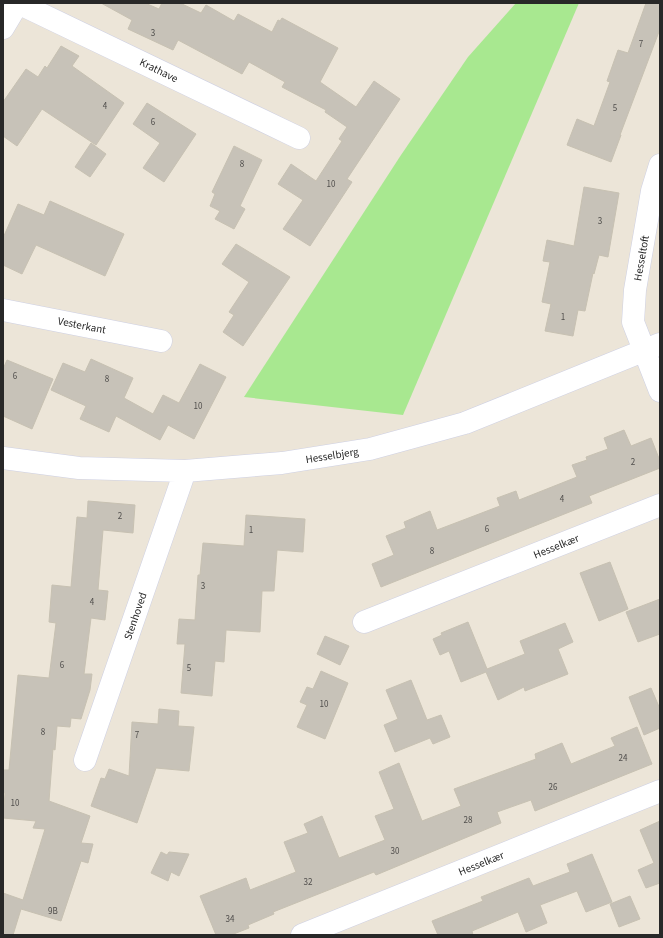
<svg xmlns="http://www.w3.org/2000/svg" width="663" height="938" font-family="'Source Sans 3',sans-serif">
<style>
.green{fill:#a8e890}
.building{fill:#c7c2b8;stroke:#c7c1b2}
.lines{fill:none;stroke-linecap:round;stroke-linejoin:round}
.minor-casing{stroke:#ced0e3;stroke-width:23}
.minor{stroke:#fff;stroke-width:22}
.labels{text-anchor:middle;stroke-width:4;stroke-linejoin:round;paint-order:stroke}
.number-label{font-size:9px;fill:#504e4c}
.street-label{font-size:11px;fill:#282828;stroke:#fff}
</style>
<rect width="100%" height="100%" fill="#ece5d8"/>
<!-- green -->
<path class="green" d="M516,3H579L403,415L244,397L401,155L468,57Z"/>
<!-- building -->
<path class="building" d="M101,3H145L159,9L162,3H180L201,13L206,5L234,21L238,14L272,32L278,20L280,21L282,18L338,48L320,82L356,107L374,81L400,99L347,179L352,182L310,246L283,229L303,200L278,184L291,164L316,181L342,141L339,139L347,127L325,112L326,110L282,87L285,82L249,62L242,74L178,40L173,50L128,29L132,20Z
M646,3H660V29L620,135H621L611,162L567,145L577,119L594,126L610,82L607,81L618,50L628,53Z
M61,46L79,56L72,66L124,103L96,145L42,109L17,146L3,136V102L26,69L38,77L45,66L47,68Z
M147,103L196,134L164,182L143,168L160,143L133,124Z
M91,143L106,154L90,177L75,167Z
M234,146L262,160L240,206L245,209L234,229L215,219L220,211L210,206L215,194L212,192Z
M584,187L619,193L608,257L599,255L594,274L593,273L585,311L578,310L573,336L545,331L551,304L542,302L550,262L543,261L547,240L574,246Z
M50,201L124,234L105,276L36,245L22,274L3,265V238L18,204L44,215Z
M236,244L290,277L243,346L223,332L234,315L229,312L249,282L222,264Z
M91,359L133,378L124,398L153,414L163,395L179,403L200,364L226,377L194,439L168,425L160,440L116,416L109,432L80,419L86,406L51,390L63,363L85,372Z
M7,360L53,379L32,429L3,416V369Z
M624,430L631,446L651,438L660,461V468L589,496L592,503L381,587L372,564L394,555L386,536L406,528L404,522L430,511L437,530L500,506L497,498L516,491L519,500L577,477L572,465L587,460L586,457L608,449L604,438Z
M88,501L135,505L133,533L103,530L98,590L108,591L105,620L91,618L84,674H92L90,690L81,719L71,718L70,727L57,726L55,750L53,749L49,801L90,816L81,843L93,844L88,863L81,861L61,921L21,909L13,935H3V893L23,900L45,829L33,828L36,821L3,818L5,793L3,792V770H9L18,675L49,678L56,623L49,622L52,585L71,587L77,517L87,518Z
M246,515L305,519L303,552L277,550L274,591H262L260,632L226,630L224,662L215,661L212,696L181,693L185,644H177L179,619L195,620L198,575H200L203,543L244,546Z
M610,562L628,609L599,621L580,573Z
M660,599V634L638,642L626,612Z
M468,622L487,669L525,654L520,641L565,623L573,642L558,649L568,674L525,691L524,687L498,700L486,672L461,682L449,651L440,655L433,639L442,635L441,633Z
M325,636L349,646L340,665L317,654Z
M321,671L348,683L325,739L297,727L307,705L300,702L307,687L313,689Z
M411,680L427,720L441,715L450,737L433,744L430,738L395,752L384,725L398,719L386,690Z
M651,688L660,709V728L644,735L629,697Z
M159,709L179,711L178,726L194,727L189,771L156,768L137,823L91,806L101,778L105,779L109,769L129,776L132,722L158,724Z
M637,727L652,764L535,811L531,800L497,812L501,823L376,875L374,872L273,912L274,914L248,925L249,928L231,935H216L200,896L246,878L250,890L296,872L284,842L308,833L304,824L322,816L339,858L385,840L375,816L394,809L379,772L399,763L422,821L461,806L454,789L536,759L535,754L562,743L571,764L615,746L611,738Z
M660,821V883L646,888L638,870L654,863L640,830Z
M161,852L167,855L169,852L189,854L179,876L171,872L168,881L151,873Z
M592,854L612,902L586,912L577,891L540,905L547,923L526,932L518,912L472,931L473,935H438L432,921L483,901L481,897L529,878L533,886L570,872L567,864Z
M630,896L640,919L619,927L610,904Z"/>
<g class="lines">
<!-- minor casing -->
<g class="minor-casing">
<path id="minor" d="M18,3L299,138
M3,28L18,3
M660,165L652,191L635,290L633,322L660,391
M3,310L161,341
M3,458L79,468L185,471L282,463L370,449L465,423L660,344
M364,622L660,505
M85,760L185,471
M302,935L660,791"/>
</g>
<!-- minor -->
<use href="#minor" class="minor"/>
</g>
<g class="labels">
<!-- number labels -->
<g class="number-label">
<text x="153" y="36">3</text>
<text x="641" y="47">7</text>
<text x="105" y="109">4</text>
<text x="615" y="111">5</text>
<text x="153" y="125">6</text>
<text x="242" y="167">8</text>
<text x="331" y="187">10</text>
<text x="600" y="224">3</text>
<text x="563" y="320">1</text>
<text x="15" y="379">6</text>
<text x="107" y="382">8</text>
<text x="198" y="409">10</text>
<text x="633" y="465">2</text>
<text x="562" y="502">4</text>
<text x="120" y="519">2</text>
<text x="487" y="532">6</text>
<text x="251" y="533">1</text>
<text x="432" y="554">8</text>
<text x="203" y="589">3</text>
<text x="92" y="605">4</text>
<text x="62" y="668">6</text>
<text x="189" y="671">5</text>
<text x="324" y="707">10</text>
<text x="43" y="735">8</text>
<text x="137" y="738">7</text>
<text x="623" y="761">24</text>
<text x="553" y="790">26</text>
<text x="15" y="806">10</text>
<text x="468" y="823">28</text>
<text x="395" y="854">30</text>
<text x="308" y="885">32</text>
<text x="53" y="914">9B</text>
<text x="230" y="922">34</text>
</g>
<!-- street labels -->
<g class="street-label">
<text transform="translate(159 70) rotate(26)" y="4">Krathave</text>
<text transform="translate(641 258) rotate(-80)" y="4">Hesseltoft</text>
<text transform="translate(82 325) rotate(11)" y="4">Vesterkant</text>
<text transform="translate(332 455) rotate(-9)" y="4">Hesselbjerg</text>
<text transform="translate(556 546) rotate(-22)" y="4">Hesselkær</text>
<text transform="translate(135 616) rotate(-71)" y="4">Stenhoved</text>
<text transform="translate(481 863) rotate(-22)" y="4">Hesselkær</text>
</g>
</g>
<!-- border -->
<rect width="663" height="938" fill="none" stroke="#282828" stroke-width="8"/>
</svg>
